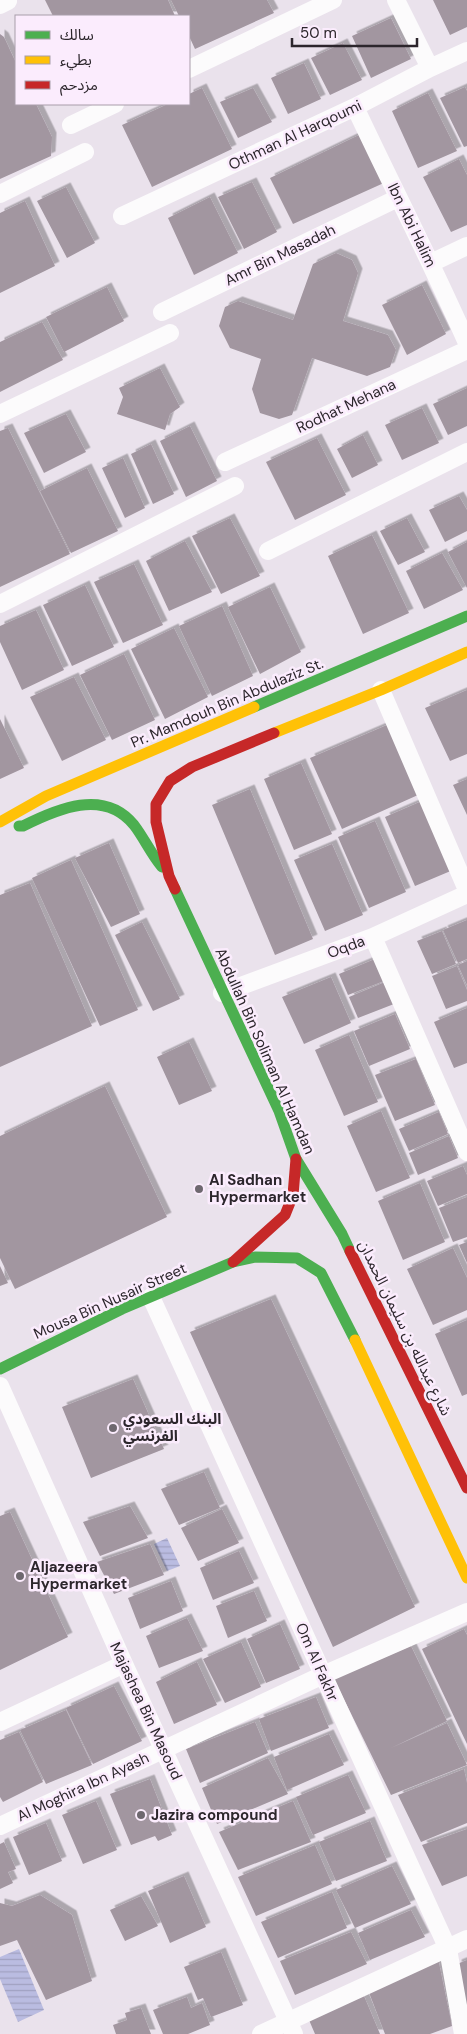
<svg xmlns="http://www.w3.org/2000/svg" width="467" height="2034" font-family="'DM Sans','Noto Sans Arabic',sans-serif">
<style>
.water{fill:url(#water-rules)}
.building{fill:#a296a0;filter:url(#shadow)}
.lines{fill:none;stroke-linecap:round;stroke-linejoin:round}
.street{stroke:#fcfbfc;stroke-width:18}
.fast{stroke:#4caf50;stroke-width:11}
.slow{stroke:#ffc107;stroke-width:11}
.jam{stroke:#c62828;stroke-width:11}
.poi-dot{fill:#6e686f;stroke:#fbecfd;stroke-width:2}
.labels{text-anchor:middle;stroke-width:5;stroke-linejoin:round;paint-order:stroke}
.street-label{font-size:15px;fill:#2c262c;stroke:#fbecfd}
.poi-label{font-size:15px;font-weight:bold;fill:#2c262c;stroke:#fbecfd;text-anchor:start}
</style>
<defs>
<pattern id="water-rules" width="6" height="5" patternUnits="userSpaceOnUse" patternTransform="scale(1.25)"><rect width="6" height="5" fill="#babce1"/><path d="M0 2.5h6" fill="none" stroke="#a0a1c1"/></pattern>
<filter id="shadow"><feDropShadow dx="4.5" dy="-4.5" stdDeviation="0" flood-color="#0004"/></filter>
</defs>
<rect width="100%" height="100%" fill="#eae2ec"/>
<!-- water -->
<path class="water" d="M167,1538L180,1566L167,1571L154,1544Z
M19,1949L44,2010L18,2022L0,1979V1957Z"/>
<!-- building -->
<path class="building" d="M45,0H168L175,16H53Z
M171,0H267L274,13L195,49L189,36V16H179Z
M433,0H467V27L450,35Z
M391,18L411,59L371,78L352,36Z
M0,34L4,37L16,63V104H36L52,137L51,156L0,179Z
M343,43L362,80L330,95L311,58Z
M304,63L321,99L288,114L271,78Z
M465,87L467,91V146L464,147L440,98Z
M202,88L232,149L152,187L122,125L168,104H189V94Z
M253,88L272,122L238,138L220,102Z
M428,93L457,151L418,168L392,111Z
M361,134L386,182L293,224L270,178Z
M459,159L467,175V225L451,232L423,177Z
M252,182L277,232L244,249L218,197Z
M66,187L95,243L67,258L37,201Z
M210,197L238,253L194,275L168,218Z
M25,201L55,266L0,293V213Z
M336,253L352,260L358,273L343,321L388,335L396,350L390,367L367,376L312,358L292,415L279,419L260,413L252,389L261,359L230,348L219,326L225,307L238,301L293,320L313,264Z
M422,285L446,334L407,355L382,305Z
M107,287L124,321L64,352L46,317Z
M42,322L63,360L0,392V342Z
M160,368L180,407L170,414L165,430L117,414L123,397L119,388Z
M467,388V426L448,435L433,404Z
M422,408L439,443L402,460L385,425Z
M66,414L86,452L44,473L24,433Z
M190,426L217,481L186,497L160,441Z
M8,428L70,554L0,587V431Z
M363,435L378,465L352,478L337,449Z
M317,438L346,495L295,520L266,462Z
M151,444L174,494L153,504L131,454Z
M123,458L145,508L125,518L102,468Z
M87,468L118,531L71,553L40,491Z
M459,496L467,510V531L445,542L429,510Z
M230,518L260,576L221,594L192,536Z
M407,518L425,552L398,565L380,531Z
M372,535L409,613L363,634L328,556Z
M185,541L212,592L169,611L146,561Z
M467,542V588L448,552Z
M442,553L463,590L424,609L406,571Z
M134,564L163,625L123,643L94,582Z
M85,585L114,647L72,666L43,605Z
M270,587L301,652L260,674L228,607Z
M222,606L253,676L212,696L179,626Z
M36,610L64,670L22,690L0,642V626Z
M174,628L208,697L165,719L131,649Z
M124,654L155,720L112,740L80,675Z
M74,677L106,740L62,761L30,697Z
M467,690V754L450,761L425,708Z
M0,719L24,768L0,779Z
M387,725L418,795L342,829L310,758Z
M301,763L332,834L294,850L264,779Z
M467,779V815L453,785Z
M250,789L313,939L275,955L212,805Z
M422,801L453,870L415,886L385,817Z
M375,821L406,892L369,908L338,837Z
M109,843L140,914L111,927L75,858Z
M332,844L363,915L325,931L294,860Z
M71,860L138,1010L100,1026L32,878Z
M30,883L92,1026L0,1067V895Z
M467,920V959L458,963L443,930Z
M142,922L180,999L153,1011L115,935Z
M442,931L456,964L432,974L417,941Z
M375,959L384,981L348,995L339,974Z
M467,961V985L458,965Z
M457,966L467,990V1001L446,1009L432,976Z
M331,977L351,1023L304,1044L282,997Z
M385,982L394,1004L358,1018L349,997Z
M467,1008V1063L454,1068L434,1022Z
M395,1014L410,1049L369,1066L354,1031Z
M349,1035L378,1102L344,1116L315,1050Z
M189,1042L212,1091L179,1105L157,1057Z
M416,1059L435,1105L395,1121L375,1075Z
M105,1086L167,1217L15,1289L0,1258V1136Z
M381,1111L410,1178L376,1192L347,1126Z
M439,1112L448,1134L409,1151L399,1129Z
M449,1136L458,1158L418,1175L409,1153Z
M463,1166L467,1175V1194L438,1206L427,1181Z
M420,1183L445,1242L403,1260L378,1201Z
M467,1197V1237L453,1242L439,1208Z
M467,1242V1263L459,1245Z
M453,1248L467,1278V1310L433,1325L407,1269Z
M0,1266L8,1283L0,1286Z
M271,1299L415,1607L333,1647L190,1332Z
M467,1320V1394L462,1396L435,1334Z
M133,1379L164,1449L91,1478L62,1407Z
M204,1472L220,1508L179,1525L161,1489Z
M130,1506L148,1538L100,1556L83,1522Z
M222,1509L239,1543L198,1561L181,1528Z
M10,1512L68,1637L0,1670V1516Z
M150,1544L164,1575L114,1594L97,1562Z
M239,1551L254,1583L213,1600L200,1568Z
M171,1581L183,1611L140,1629L128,1598Z
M254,1591L267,1621L228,1638L216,1606Z
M187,1618L203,1651L159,1668L146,1636Z
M280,1624L300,1669L266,1683L247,1639Z
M464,1629L467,1635V1744L422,1649Z
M241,1642L261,1687L225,1703L203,1659Z
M411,1646L447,1721L391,1748L447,1723L467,1765L391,1795L334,1679Z
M197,1662L217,1705L174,1724L156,1682Z
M114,1686L142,1741L93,1764L66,1708Z
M316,1697L329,1728L271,1751L259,1719Z
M66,1710L92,1765L46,1784L20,1730Z
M255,1722L268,1753L200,1783L186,1749Z
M19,1732L43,1782L3,1802L0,1797V1740Z
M329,1734L344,1765L287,1790L274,1757Z
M268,1758L288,1794L217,1824L202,1788Z
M464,1769L467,1783V1823L421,1842L398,1795Z
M348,1775L366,1813L313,1835L296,1797Z
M150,1779L172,1835L158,1841L155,1836L131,1845L110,1794Z
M96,1801L117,1850L83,1864L62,1815Z
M293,1801L311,1842L238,1870L219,1832Z
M370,1821L387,1861L336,1881L319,1842Z
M46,1823L62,1861L29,1875L13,1837Z
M467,1829V1876L442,1886L422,1845Z
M4,1842L16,1869L8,1872L13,1883L0,1889V1844Z
M315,1845L332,1884L256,1916L238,1877Z
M392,1866L411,1904L355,1928L336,1890Z
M184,1876L206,1927L170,1943L148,1891Z
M332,1892L347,1928L278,1958L261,1922Z
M40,1895L72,1915L92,1981L46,2000L17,1940L0,1946V1903L12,1906Z
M141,1896L158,1926L125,1941L110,1910Z
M411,1910L425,1937L370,1960L358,1933Z
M351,1932L367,1964L295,1995L280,1961Z
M221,1952L243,2005L211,2017L203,1998L198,2000L184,1967Z
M438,1958L452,2026L430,2034H385L368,1990Z
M467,1960V2014L457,1964Z
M364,1996L380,2034H315L309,2020Z
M187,1997L191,2008L202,2003L210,2025L188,2034H163L153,2010Z
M141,2008L151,2034H116L113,2025L127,2020L125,2013Z"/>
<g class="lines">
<!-- street -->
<path class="street" d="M396,0L430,68
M0,5L8,1
M189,69L333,0
M355,107C392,186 432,263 467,343
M71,125L115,104
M0,194L85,152
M122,216L355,107L430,68L467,51
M431,263L467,246
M162,312L398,198
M0,414L170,333
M225,462L467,350
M268,551L467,452
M0,604L235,486
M381,690L467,890
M373,937L467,1152
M222,993L373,937L467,894
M151,1297L448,1949L463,2034
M0,1386L124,1664L294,2034
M0,1722L124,1664
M0,1826L323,1675L467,1612
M261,2034L467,1939"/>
<!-- fast -->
<path class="fast" d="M254,707L467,616
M19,826H23C57,809 104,788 134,825C144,838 151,854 162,867
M175,889L279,1111L296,1159L342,1234L350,1251
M0,1369L122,1309L233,1262L255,1257L297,1258L321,1273L355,1340"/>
<!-- slow -->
<path class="slow" d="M274,733L381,690L467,652
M0,822L46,796L254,707
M355,1340L467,1578"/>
<!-- jam -->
<path class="jam" d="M175,889L169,876L156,822V804L170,781L192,767L274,733
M350,1251L467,1488
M233,1262L285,1215L293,1195L296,1159"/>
</g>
<!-- markers -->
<g class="poi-dot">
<circle cx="199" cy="1189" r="5"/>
<circle cx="113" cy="1428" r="5"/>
<circle cx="20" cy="1576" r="5"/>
<circle cx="141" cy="1815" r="5"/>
</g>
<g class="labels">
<!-- street labels -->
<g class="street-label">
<text transform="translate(295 135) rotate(-25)" y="5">Othman Al Harqoumi</text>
<text transform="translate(412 225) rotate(64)" y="5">Ibn Abi Halim</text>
<text transform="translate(280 255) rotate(-26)" y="5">Amr Bin Masadah</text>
<text transform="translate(346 406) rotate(-25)" y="5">Rodhat Mehana</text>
<text transform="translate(227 703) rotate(-23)" y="5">Pr. Mamdouh Bin Abdulaziz St.</text>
<text transform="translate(346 947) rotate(-21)" y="5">Oqda</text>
<text transform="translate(265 1051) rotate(66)" y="5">Abdullah Bin Soliman Al Hamdan</text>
<text transform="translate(110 1301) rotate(-24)" y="5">Mousa Bin Nusair Street</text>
<text transform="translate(405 1328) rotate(64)" y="5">شارع عبدالله بن سليمان الحمدان</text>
<text transform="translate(317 1662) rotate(66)" y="5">Om Al Fakhr</text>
<text transform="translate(146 1711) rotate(65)" y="5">Majashea Bin Masoud</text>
<text transform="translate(83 1787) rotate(-25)" y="5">Al Moghira Ibn Ayash</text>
</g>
<!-- poi labels -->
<g class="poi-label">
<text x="209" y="1185">Al Sadhan<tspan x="209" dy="17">Hypermarket</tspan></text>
<text x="123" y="1424">البنك السعودي<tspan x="123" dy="17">الفرنسي</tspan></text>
<text x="30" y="1572">Aljazeera<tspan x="30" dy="17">Hypermarket</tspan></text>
<text x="151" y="1820">Jazira compound</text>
</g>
</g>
<!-- legend -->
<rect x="15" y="15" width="175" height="90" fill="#fbecfd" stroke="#a89da9"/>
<rect x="25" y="31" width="25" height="8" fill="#4caf50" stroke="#a89da9"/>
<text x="60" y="40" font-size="15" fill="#2c262c">سالك</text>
<rect x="25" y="56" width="25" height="8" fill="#ffc107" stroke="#a89da9"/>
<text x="60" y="65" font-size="15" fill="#2c262c">بطيء</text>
<rect x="25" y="81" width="25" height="8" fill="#c62828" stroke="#a89da9"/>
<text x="60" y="90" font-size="15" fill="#2c262c">مزدحم</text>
<!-- scale -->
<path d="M292 38v8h125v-8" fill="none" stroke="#2c262c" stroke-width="2.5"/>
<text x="300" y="38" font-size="15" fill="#2c262c" stroke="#fbecfd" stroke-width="4" paint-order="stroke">50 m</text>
</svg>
